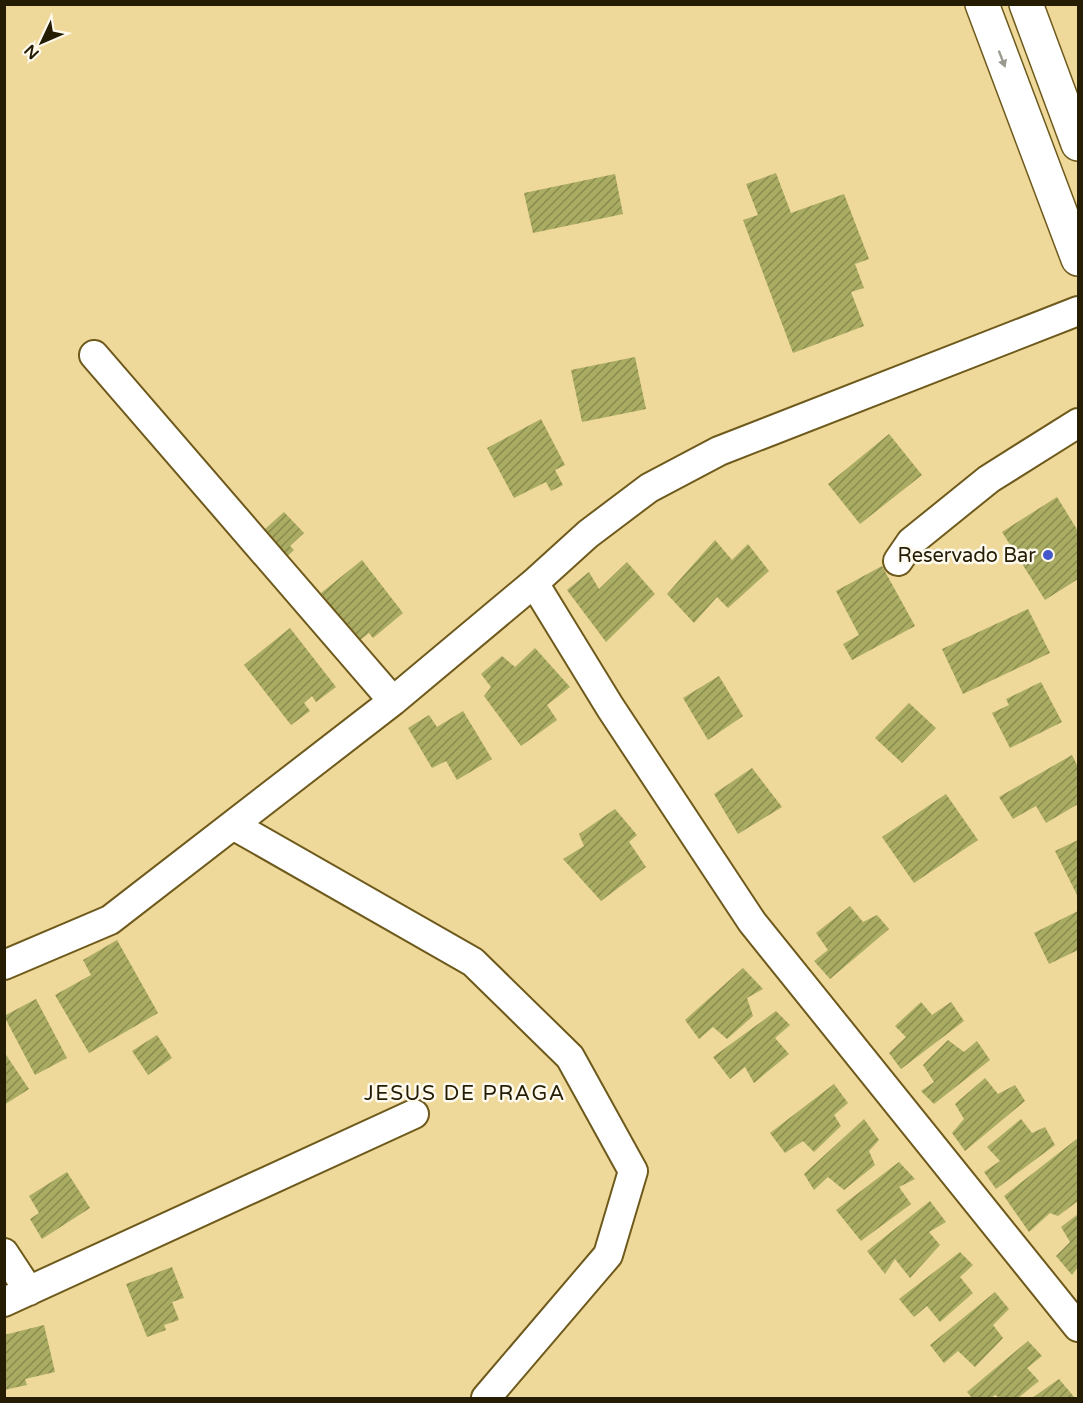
<svg xmlns="http://www.w3.org/2000/svg" width="1083" height="1403" font-family="'Varela Round',sans-serif">
<style>
.building{fill:url(#building-hatch)}
.lines{fill:none;stroke-linecap:round;stroke-linejoin:round}
.minor-casing{stroke:#6e5a1c;stroke-width:32}
.highway-casing{stroke:#6e5a1c;stroke-width:36}
.minor{stroke:#fff;stroke-width:28}
.highway{stroke:#fff;stroke-width:33}
.oneway{fill:#9c998e}
.poi-dot{fill:#4258cb;stroke:#fffaee;stroke-width:2}
.labels{text-anchor:middle;stroke-width:5;stroke-linejoin:round;paint-order:stroke}
.poi-label{font-size:20px;fill:#241c03;stroke:#fffaee;text-anchor:end}
.neighbourhood-label{font-size:21px;letter-spacing:1.5px;fill:#241c03;stroke:#fffaee}
</style>
<defs>
<pattern id="building-hatch" width="6" height="6" patternUnits="userSpaceOnUse" patternTransform="scale(1.5)"><rect width="6" height="6" fill="#a9ac62"/><path d="M-1 1l2-2M0 6l6-6M5 7l2-2" fill="none" stroke="#898b4f"/></pattern>
</defs>
<rect width="100%" height="100%" fill="#eed89a"/>
<!-- building -->
<path class="building" d="M776,173L791,213L844,194L869,259L855,264L864,288L851,292L864,326L793,353L743,220L758,215L746,184Z
M615,174L623,214L533,233L524,193Z
M635,357L646,409L582,422L571,370Z
M541,419L565,465L555,470L563,485L551,491L546,482L514,498L487,448Z
M889,434L922,475L860,524L828,484Z
M1057,497L1078,531V579L1045,600L1002,532Z
M284,512L304,533L290,546L294,550L280,563L256,537Z
M715,540L732,560L748,544L769,571L728,608L717,597L694,623L667,594Z
M362,560L403,613L373,638L369,633L359,641L321,593Z
M627,562L655,594L606,642L567,590L589,572L599,589Z
M882,566L915,626L852,660L843,644L859,635L836,591Z
M1028,609L1050,653L963,694L942,649Z
M290,628L336,687L316,702L312,696L304,703L310,711L291,725L244,665Z
M535,648L570,687L547,705L557,720L521,746L484,696L491,687L481,674L502,656L515,667Z
M719,676L743,716L708,740L683,698Z
M1041,682L1062,722L1010,748L992,713L1009,705L1006,699Z
M909,703L936,728L902,763L875,738Z
M463,711L492,759L457,780L446,761L432,768L408,728L429,715L437,727Z
M1072,755L1078,767V804L1046,823L1036,806L1013,819L999,797Z
M752,768L782,807L738,834L714,794Z
M946,794L978,840L914,883L882,837Z
M615,809L637,835L629,842L646,867L601,901L563,859L584,846L579,834Z
M1078,840V897L1055,851Z
M850,906L863,922L877,915L889,929L830,979L814,961L828,950L816,933Z
M1078,911V950L1049,964L1034,933Z
M117,940L158,1013L89,1053L55,995L91,975L83,960Z
M743,968L763,989L747,998L753,1016L727,1039L713,1027L699,1039L685,1020Z
M36,999L67,1058L35,1075L4,1016Z
M921,1002L932,1015L951,1002L964,1021L901,1069L889,1053L906,1037L895,1026Z
M776,1011L790,1025L775,1038L789,1054L754,1083L745,1067L730,1079L713,1057Z
M157,1035L172,1058L148,1075L132,1051Z
M948,1040L964,1052L977,1041L990,1060L934,1104L921,1091L934,1082L923,1065Z
M4,1052L29,1089L4,1105Z
M985,1078L998,1094L1015,1085L1025,1101L965,1151L952,1133L964,1119L955,1104Z
M834,1084L848,1103L834,1115L841,1126L814,1152L803,1141L785,1153L770,1133Z
M864,1119L879,1140L869,1151L875,1165L844,1190L828,1177L814,1190L804,1174Z
M1021,1119L1032,1133L1045,1127L1055,1145L996,1189L984,1172L1000,1161L987,1147Z
M1078,1138V1201L1058,1216L1050,1213L1029,1232L1004,1196Z
M899,1162L915,1179L899,1187L911,1204L861,1241L836,1210Z
M67,1172L90,1208L42,1239L30,1219L39,1213L29,1196Z
M930,1201L946,1222L929,1232L940,1245L910,1278L895,1259L885,1274L867,1251Z
M1078,1214V1267L1072,1275L1056,1256L1070,1242L1061,1227Z
M960,1252L973,1265L960,1277L973,1293L940,1322L927,1306L914,1317L899,1299Z
M172,1267L184,1298L172,1302L179,1320L164,1325L166,1330L147,1337L126,1284Z
M995,1292L1009,1309L993,1325L1003,1338L975,1367L958,1351L944,1363L930,1345Z
M44,1325L55,1372L25,1379L27,1385L4,1390V1335Z
M1028,1341L1042,1356L1027,1368L1039,1381L1018,1398H1000L995,1395L991,1398H972L967,1392Z
M1059,1379L1075,1398H1032Z"/>
<g class="lines">
<!-- minor casing -->
<g class="minor-casing">
<path id="minor" d="M94,355L393,701
M898,561L911,542L989,479L1078,423
M534,583L610,707L752,922L1078,1327
M233,825L473,962L570,1057L633,1171L608,1255L486,1398
M4,965L110,920L393,701L534,583L588,534L649,488L719,451L1078,311
M4,1253L29,1291
M4,1302L414,1114"/>
</g>
<!-- highway casing -->
<g class="highway-casing">
<path id="highway" d="M982,4L1078,259
M1026,4L1078,144"/>
</g>
<!-- minor -->
<use href="#minor" class="minor"/>
<!-- highway -->
<use href="#highway" class="highway"/>
</g>
<!-- one-way arrows -->
<defs><path id="oneway-solid" d="M-6-.8H1V-3.2L6.5 0L1 3.2V.8H-6Z" transform="scale(1.5)"/></defs>
<use class="oneway" href="#oneway-solid" transform="translate(1002 59) rotate(69)"/>
<!-- markers -->
<circle class="poi-dot" cx="1048" cy="555" r="6"/>
<g class="labels">
<!-- poi labels -->
<g class="poi-label">
<text x="1036" y="562">Reservado Bar</text>
</g>
<!-- neighbourhood labels -->
<g class="neighbourhood-label">
<text x="465" y="1100">JESUS DE PRAGA</text>
</g>
</g>
<!-- border -->
<rect width="1083" height="1403" fill="none" stroke="#241c03" stroke-width="12"/>
<!-- north arrow -->
<g transform="translate(42 42) rotate(226)" stroke="#fffaee" stroke-width="4.5" paint-order="stroke">
<path d="M0-4.5L10 22L0 15L-10 22Z" fill="#241c03"/>
<text y="-9" font-size="16" font-weight="bold" text-anchor="middle" fill="#241c03">N</text>
</g>
</svg>
